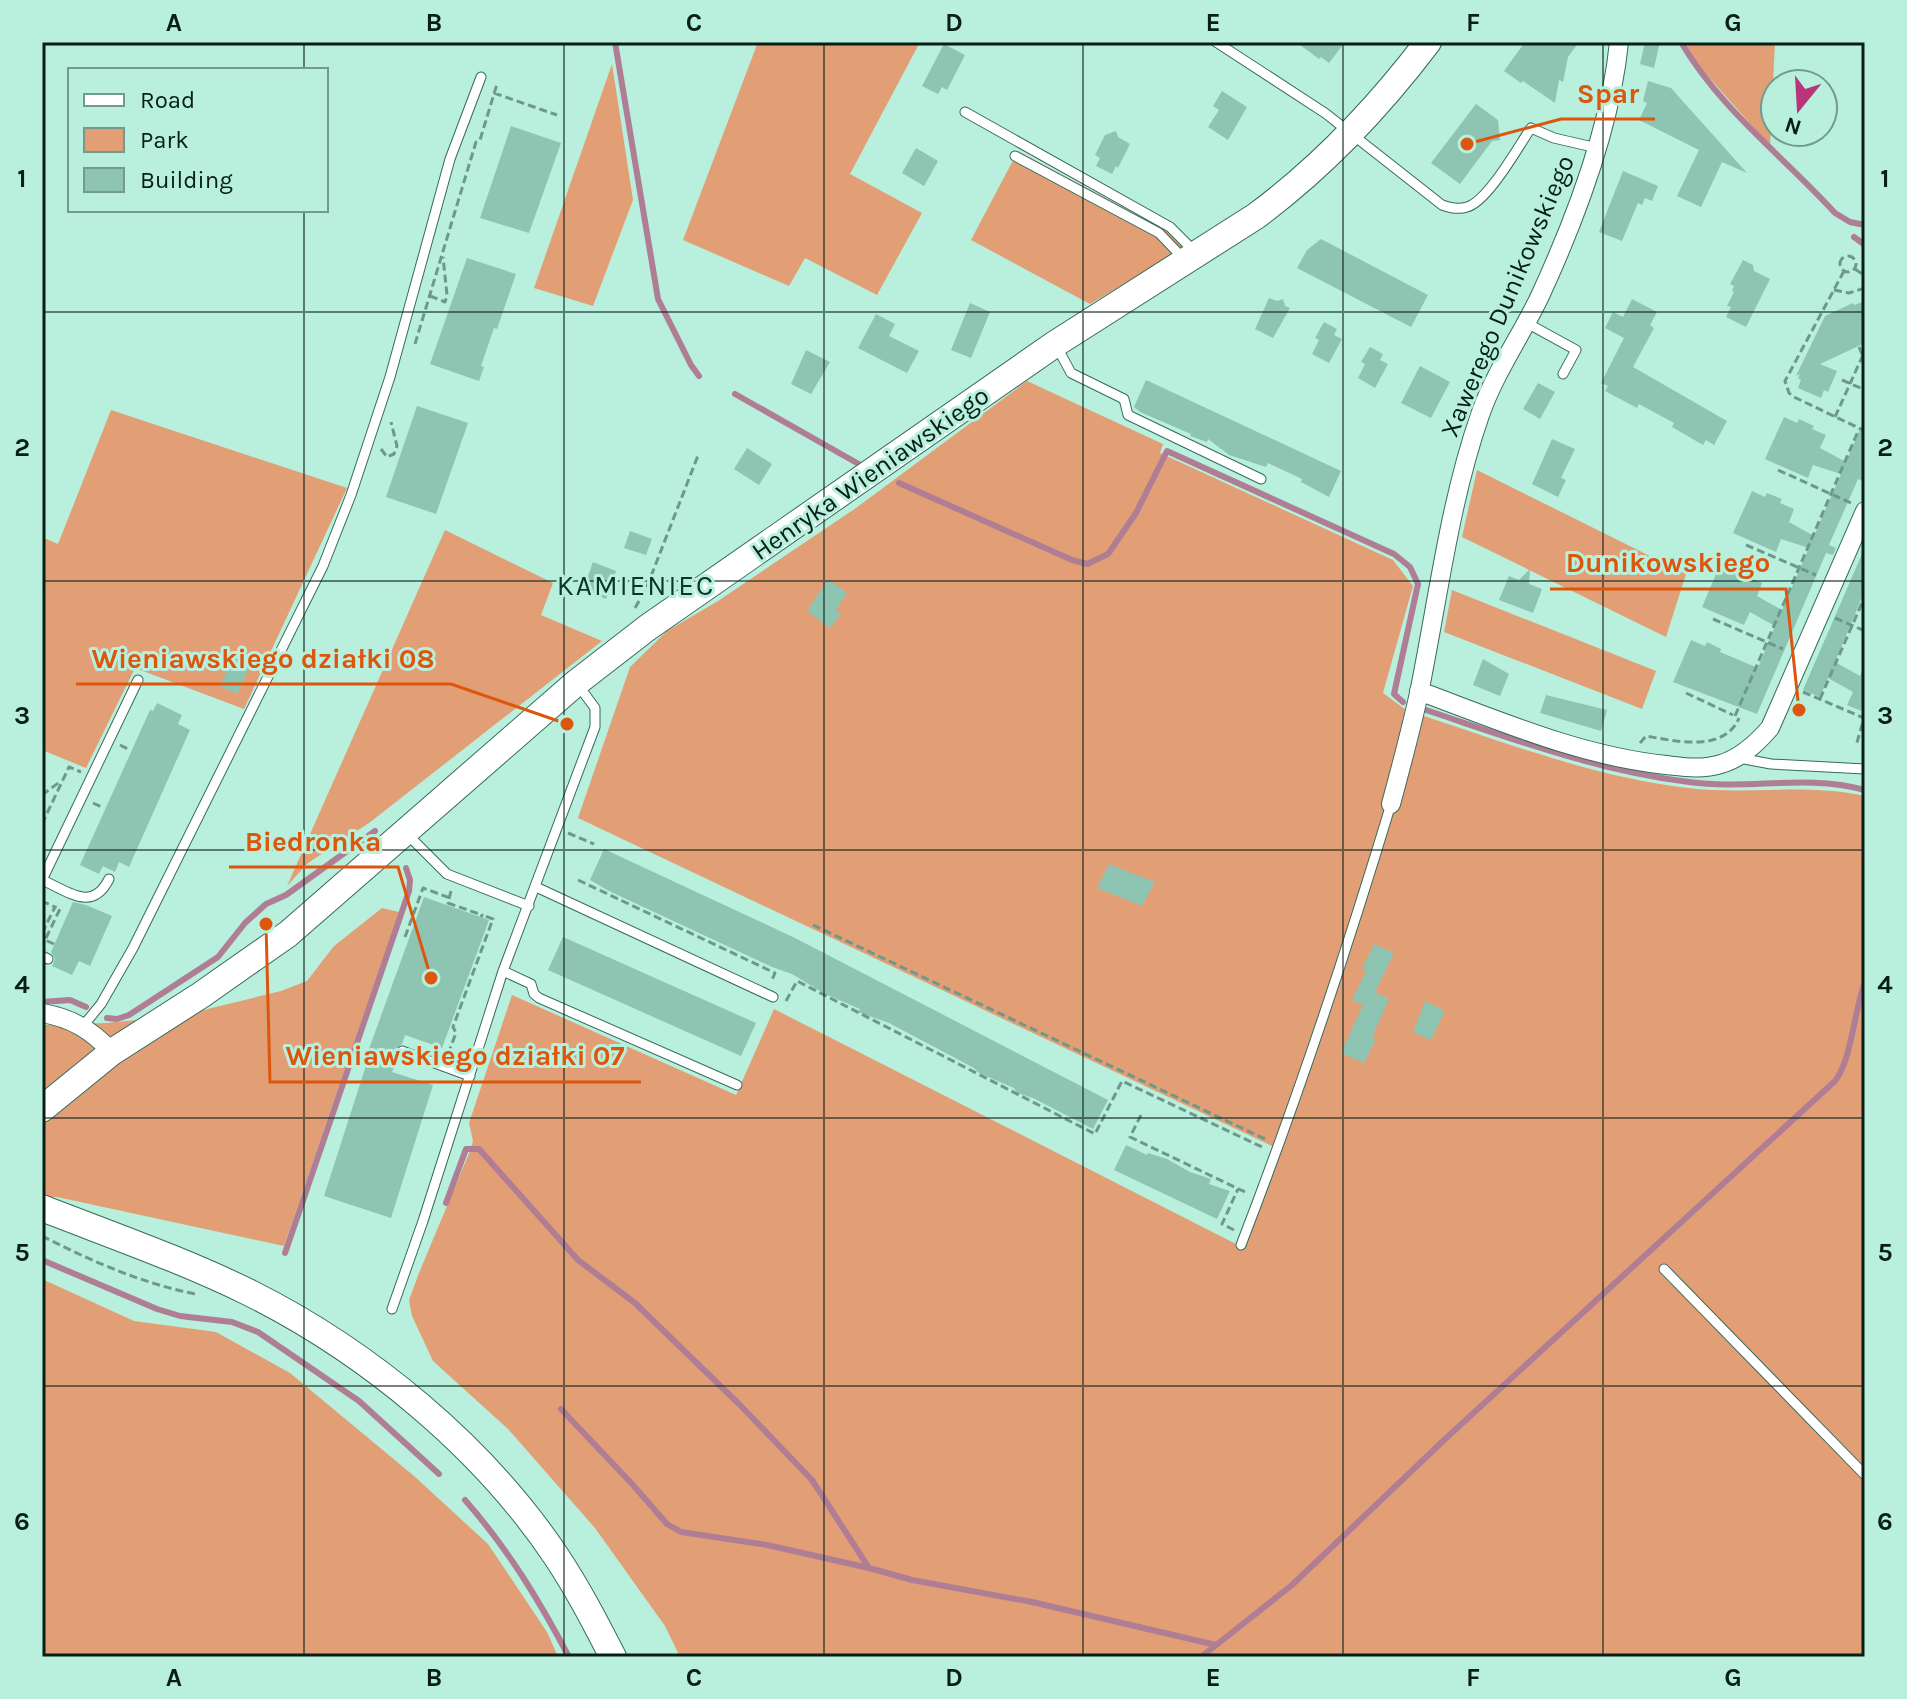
<svg xmlns="http://www.w3.org/2000/svg" width="1907" height="1699" font-family="Karla,sans-serif">
<style>
.green{fill:#e29f76}
.lines{fill:none;stroke-linecap:round;stroke-linejoin:round}
.stream{stroke:#af7e94;stroke-width:6}
.building{fill:#8ec4b2}
.lane-casing{stroke:#376b5b;stroke-width:11}
.street-casing{stroke:#376b5b;stroke-width:20}
.secondary-casing{stroke:#376b5b;stroke-width:28}
.path{stroke:#6f988b;stroke-width:3;stroke-dasharray:8 4;stroke-linecap:butt}
.lane{stroke:#fff;stroke-width:9}
.street{stroke:#fff;stroke-width:18}
.secondary{stroke:#fff;stroke-width:26}
.grid{fill:none;stroke:#081e18;stroke-width:2;stroke-opacity:0.55}
.labels{text-anchor:middle;stroke-width:6;stroke-linejoin:round;paint-order:stroke}
.street-label{font-size:26px;fill:#081e18;stroke:#b8efdd}
.neighbourhood-label{font-size:28px;letter-spacing:2px;fill:#0d362b;stroke:#b8efdd}
.leader{fill:none;stroke:#dd560d;stroke-width:3}
.callout-dot{fill:#dd560d;stroke:#b8efdd;stroke-width:3}
.callout-label{font-size:28px;text-anchor:middle;font-weight:bold;fill:#dd560d;stroke:#b8efdd;stroke-width:6;stroke-linejoin:round;paint-order:stroke}
.neatline{fill:none;stroke:#081e18;stroke-width:3}
.grid-label{font-size:26px;text-anchor:middle;font-weight:bold;fill:#081e18}
</style>
<rect width="100%" height="100%" fill="#b8efdd"/>
<!-- green -->
<path class="green" d="M758,42H920L850,174L922,213L877,295L805,258L789,286L683,240Z
M1685,42H1775L1770,146L1698,65Z
M612,64L633,200L593,306L534,288Z
M1018,151L1191,244L1090,304L971,240Z
M1027,381L1163,444L1160,453L1393,560L1413,586L1383,693L1406,710C1499,740 1591,777 1688,788C1747,795 1806,783 1865,796V1657H680L665,1626L595,1528L508,1429L433,1361L412,1316L409,1300L419,1273L470,1151L473,1141L469,1123L512,995L736,1095L774,1009L1236,1244L1274,1147L578,818L630,667L667,631L718,601L856,508Z
M111,410L347,488L244,709L135,668L86,768L42,750V537L58,544Z
M1477,470L1686,574L1666,637L1462,537Z
M445,530L553,583L541,615L602,641L369,823L308,863L287,886Z
M1452,590L1656,671L1642,709L1444,632Z
M382,908L399,912L284,1246L57,1197H42V1025L106,1023L179,1016L281,991L307,981L334,946Z
M42,1279L134,1321L216,1332L290,1373L414,1476L488,1544L547,1632L558,1657H42Z"/>
<g class="lines">
<!-- stream -->
<path class="stream" d="M615,42L658,299L691,365L699,376
M1681,42C1720,109 1783,156 1835,213L1850,222L1865,225
M1854,237L1865,245
M735,394L864,467
M899,483L1072,560L1087,564L1108,554L1136,513L1167,451L1394,554L1410,567L1418,584L1394,694L1403,702
M1426,710C1513,739 1598,771 1689,782C1750,790 1804,774 1865,790
M42,1002L70,1000L86,1007
M107,1018L117,1019L129,1015L218,957L245,923L266,904L286,895L375,831
M446,1203L466,1149H479L578,1260L635,1303L740,1405L812,1480L869,1568L912,1580L1032,1602L1216,1645
M285,1253L409,891L410,880L406,868
M42,1260L157,1309L180,1316L232,1322L258,1332L359,1401L439,1474
M561,1409L633,1485L667,1524L681,1532L767,1545L869,1568
M465,1500C508,1549 539,1600 569,1657
M1201,1657L1292,1585L1443,1441L1835,1081C1852,1059 1854,1010 1865,982"/>
</g>
<!-- building -->
<path class="building" d="M1296,42H1345L1329,63L1321,57L1319,59Z
M1525,42H1579L1568,57L1563,82L1559,80L1555,103L1523,81L1521,83L1504,71Z
M1645,42H1660L1654,68L1640,64Z
M944,44L965,55L947,90L942,87L938,94L922,86Z
M1648,81L1671,88L1747,173L1722,162L1701,207L1677,196L1699,150L1639,120L1647,103L1643,101Z
M1222,91L1247,107L1228,140L1208,127L1219,110L1213,106Z
M1476,104L1498,120L1500,140L1492,141L1460,184L1431,163Z
M511,126L561,143L529,233L480,218Z
M1116,131L1118,137L1130,144L1118,168L1116,166L1112,174L1096,166L1100,158L1095,155L1105,135Z
M916,148L938,161L924,186L902,173Z
M1623,171L1658,186L1652,201L1645,198L1642,205L1638,203L1622,241L1599,232Z
M1321,239L1428,295L1411,327L1297,268L1307,250Z
M467,258L516,274L497,329L494,328L481,366L484,367L479,381L430,364Z
M1743,260L1753,265L1754,271L1770,279L1746,327L1726,317L1731,307L1727,306L1734,292L1732,291L1734,286L1730,284Z
M1269,298L1277,301L1283,299L1285,306L1290,308L1273,338L1255,329Z
M1632,299L1657,312L1650,325L1654,328L1633,367L1727,421L1714,445L1706,440L1703,445L1672,427L1674,423L1639,404L1637,408L1605,391L1608,386L1601,383L1624,338L1605,328L1613,312L1623,317Z
M1865,301V343L1820,364L1837,371L1828,392L1824,390L1821,398L1798,388L1801,380L1798,378L1800,374L1796,376L1825,316L1853,303L1854,305Z
M970,303L990,312L971,358L951,350Z
M876,314L895,324L889,336L919,351L907,373L858,348Z
M1324,322L1337,329L1334,335L1342,339L1329,363L1312,354L1319,340L1315,338Z
M1370,347L1383,354L1380,360L1388,364L1375,388L1358,378L1365,364L1361,362Z
M806,350L830,362L811,394L791,384Z
M1420,366L1450,382L1431,418L1401,403Z
M1146,380L1341,471L1329,497L1301,482L1302,479L1268,463L1266,467L1229,455L1208,439L1207,442L1190,436L1191,434L1140,412L1134,407Z
M1538,383L1555,392L1540,419L1523,409Z
M417,406L468,423L436,514L386,497Z
M1784,417L1797,423L1799,419L1814,426L1812,429L1826,435L1820,448L1846,462L1865,418V463L1862,470L1865,472V482L1858,479L1829,545L1836,548L1833,555L1826,553L1757,714L1673,682L1691,640L1705,646L1707,642L1721,649L1720,652L1758,668L1775,626L1750,612L1744,625L1702,607L1720,565L1734,570L1735,567L1750,573L1749,577L1762,583L1757,596L1782,610L1809,548L1781,539L1776,552L1733,533L1752,491L1765,497L1767,493L1782,499L1780,503L1794,509L1789,522L1814,536L1841,474L1813,465L1808,478L1765,459Z
M1552,439L1575,449L1561,478L1566,480L1558,497L1532,484Z
M747,448L772,464L759,485L734,469Z
M630,531L652,539L646,555L624,548Z
M1865,547V590L1835,662L1860,676L1865,663V700L1861,711L1847,705L1853,692L1828,678L1820,697L1803,690Z
M593,562L616,571L606,599L583,590Z
M1530,569L1529,584L1542,589L1533,613L1499,600L1509,576L1519,580Z
M828,579L847,593L836,610L841,614L830,628L807,611Z
M235,654L252,662L237,694L220,686Z
M1483,659L1509,674L1500,696L1473,685Z
M1546,695L1607,710L1601,731L1540,713Z
M157,703L182,715L178,724L190,730L129,867L119,862L115,872L103,866L99,874L80,865L150,710L153,711Z
M604,849L795,938L1108,1100L1093,1129L1033,1098L1017,1093L1014,1088L979,1073L974,1068L889,1023L858,1012L860,1009L825,994L792,974L772,967L609,891L590,880Z
M1109,864L1155,882L1142,906L1097,888Z
M424,897L489,920L442,1048L405,1035L402,1044L395,1049L398,1057L392,1072L433,1085L391,1218L324,1196L371,1050L369,1049Z
M73,902L86,905L112,916L90,966L79,961L72,975L52,966L55,959L51,952Z
M563,937L756,1023L741,1056L548,970Z
M1374,944L1394,953L1375,992L1389,999L1372,1037L1376,1039L1364,1063L1341,1053L1363,1005L1352,1000L1366,971L1362,969Z
M1425,1001L1445,1011L1431,1040L1413,1032Z
M1126,1145L1147,1155L1148,1153L1167,1159L1190,1172L1211,1179L1209,1184L1230,1191L1217,1219L1114,1170Z"/>
<g class="lines">
<!-- lane casing -->
<g class="lane-casing">
<path id="lane" d="M1216,42L1325,113L1442,205C1450,208 1458,210 1467,207C1488,201 1518,147 1531,128L1554,138L1597,148
M965,112L1170,227L1194,251
M1015,156L1159,233L1183,258
M1525,322L1576,350L1563,374
M1057,347L1071,373L1124,399L1128,415L1261,479
M1739,758L1771,764L1865,769
M408,835L447,874L529,906
M42,880L138,680
M42,880C68,891 92,913 109,879
M536,887L773,997
M42,956L48,959
M503,971L531,984L534,994L539,998L737,1085
M83,1026L101,1004L133,948L323,566L351,495L390,377L450,159L481,77
M402,1051L470,1076
M1241,1245C1297,1100 1346,953 1391,804
M1664,1269L1865,1475
M392,1309L423,1221L503,971L595,727V708L578,685"/>
</g>
<!-- street casing -->
<g class="street-casing">
<path id="street" d="M1419,691C1500,721 1580,756 1666,765C1684,767 1702,770 1721,764C1741,758 1756,744 1770,728L1865,511
M1391,804C1401,767 1411,730 1419,693C1438,600 1449,504 1480,415C1495,372 1521,336 1540,296C1575,220 1611,125 1619,42
M42,1013C72,1018 91,1030 112,1052"/>
</g>
<!-- secondary casing -->
<g class="secondary-casing">
<path id="secondary" d="M42,1109L112,1052L201,995L288,934L576,683L647,628L1055,344L1256,216C1322,167 1378,108 1428,42
M42,1208C111,1235 183,1260 250,1293C368,1352 483,1447 556,1556C578,1589 595,1622 613,1657"/>
</g>
<!-- path -->
<path class="path" d="M494,93L557,115
M1840 264a8 8 0 1 1 16 0a8 8 0 1 1-16 0Z
M1855,269L1865,276
M1844,271L1785,381L1789,393L1794,397L1865,431
M1834,290L1849,293L1865,288
M430,296L445,302L447,295L443,257
M415,344L476,142L480,140L497,84
M1859,347L1865,361
M1842,380L1865,390
M1835,417L1863,355L1865,356
M381,449L387,457L394,454L397,446L391,422
M1778,470L1851,503
M1746,545L1816,575
M635,608L646,589L699,453
M1835,618L1865,631
M1713,619L1783,649
M1803,692L1864,718L1856,746
M1686,693L1733,715
M1820,699L1865,596
M1735,716L1859,429
M1640,743L1646,736C1675,741 1724,753 1739,718
M120,745L130,750
M42,795L61,781
M93,803L104,808
M42,824L69,767L81,772
M568,833L594,844
M578,880L775,973L771,982
M451,891L448,903L482,915L481,917
M813,925L1265,1139
M42,933L55,907L42,901L44,897
M405,937L423,888L450,898
M54,944L45,940L60,909L55,907
M786,1001L797,981L1095,1134L1122,1081L1262,1147
M448,1054L456,1033L453,1027L493,919L482,915
M1141,1115L1130,1137L1245,1192
M1234,1230L1222,1224L1238,1189
M42,1236C91,1261 141,1283 195,1294"/>
<!-- lane -->
<use href="#lane" class="lane"/>
<!-- street -->
<use href="#street" class="street"/>
<!-- secondary -->
<use href="#secondary" class="secondary"/>
</g>
<!-- grid -->
<path class="grid" d="M304,42V70M564,42V1657M824,42V1657M1083,42V1657M1343,42V1657M1603,42V1657M304,210V1657M42,312H1865M42,581H1865M42,850H1865M42,1118H1865M42,1386H1865"/>
<g class="labels">
<!-- street labels -->
<g class="street-label">
<text transform="translate(1507 296) rotate(-67)" y="9">Xawerego Dunikowskiego</text>
<text transform="translate(870 473) rotate(-35)" y="9">Henryka Wieniawskiego</text>
</g>
<!-- neighbourhood labels -->
<g class="neighbourhood-label">
<text x="636" y="595">KAMIENIEC</text>
</g>
</g>
<!-- callouts -->
<path class="leader" d="M1467 144L1561 119H1655M1799 710L1786 589H1550M567 724L451 684H76M431 978L398 867H229M266 924L270 1082H641"/>
<g class="callout-dot">
<circle cx="1467" cy="144" r="8"/>
<circle cx="1799" cy="710" r="8"/>
<circle cx="567" cy="724" r="8"/>
<circle cx="431" cy="978" r="8"/>
<circle cx="266" cy="924" r="8"/>
</g>
<g class="callout-label">
<text x="1608" y="103">Spar</text>
<text x="1668" y="572">Dunikowskiego</text>
<text x="263" y="668">Wieniawskiego działki 08</text>
<text x="313" y="851">Biedronka</text>
<text x="455" y="1065">Wieniawskiego działki 07</text>
</g>
<!-- border -->
<rect width="1907" height="1699" fill="none" stroke="#b8efdd" stroke-width="88"/>
<!-- legend -->
<rect x="68" y="68" width="260" height="144" fill="#b8efdd" stroke="#729b8e" stroke-width="2"/>
<rect x="84" y="94" width="40" height="12" fill="#ffffff" stroke="#729b8e" stroke-width="2"/>
<text x="140" y="108" font-size="24" fill="#081e18">Road</text>
<rect x="84" y="128" width="40" height="24" fill="#e29f76" stroke="#729b8e" stroke-width="2"/>
<text x="140" y="148" font-size="24" fill="#081e18">Park</text>
<rect x="84" y="168" width="40" height="24" fill="#8ec4b2" stroke="#729b8e" stroke-width="2"/>
<text x="140" y="188" font-size="24" fill="#081e18">Building</text>
<!-- north arrow -->
<g transform="translate(1799 108) rotate(198)"><circle r="38" fill="#b8efdd" stroke="#729b8e" stroke-width="2"/>
<path d="M0-6L14 30L0 20L-14 30Z" fill="#b8357b"/>
<text y="-12" font-size="22" font-weight="bold" text-anchor="middle" fill="#081e18">N</text>
</g>
<rect x="44" y="44" width="1819" height="1611" class="neatline"/>
<g class="grid-label">
<text x="174" y="31">A</text>
<text x="434" y="31">B</text>
<text x="694" y="31">C</text>
<text x="954" y="31">D</text>
<text x="1213" y="31">E</text>
<text x="1473" y="31">F</text>
<text x="1733" y="31">G</text>
<text x="22" y="187">1</text>
<text x="1885" y="187">1</text>
<text x="22" y="456">2</text>
<text x="1885" y="456">2</text>
<text x="22" y="724">3</text>
<text x="1885" y="724">3</text>
<text x="22" y="993">4</text>
<text x="1885" y="993">4</text>
<text x="22" y="1261">5</text>
<text x="1885" y="1261">5</text>
<text x="22" y="1530">6</text>
<text x="1885" y="1530">6</text>
<text x="174" y="1686">A</text>
<text x="434" y="1686">B</text>
<text x="694" y="1686">C</text>
<text x="954" y="1686">D</text>
<text x="1213" y="1686">E</text>
<text x="1473" y="1686">F</text>
<text x="1733" y="1686">G</text>
</g>
</svg>
